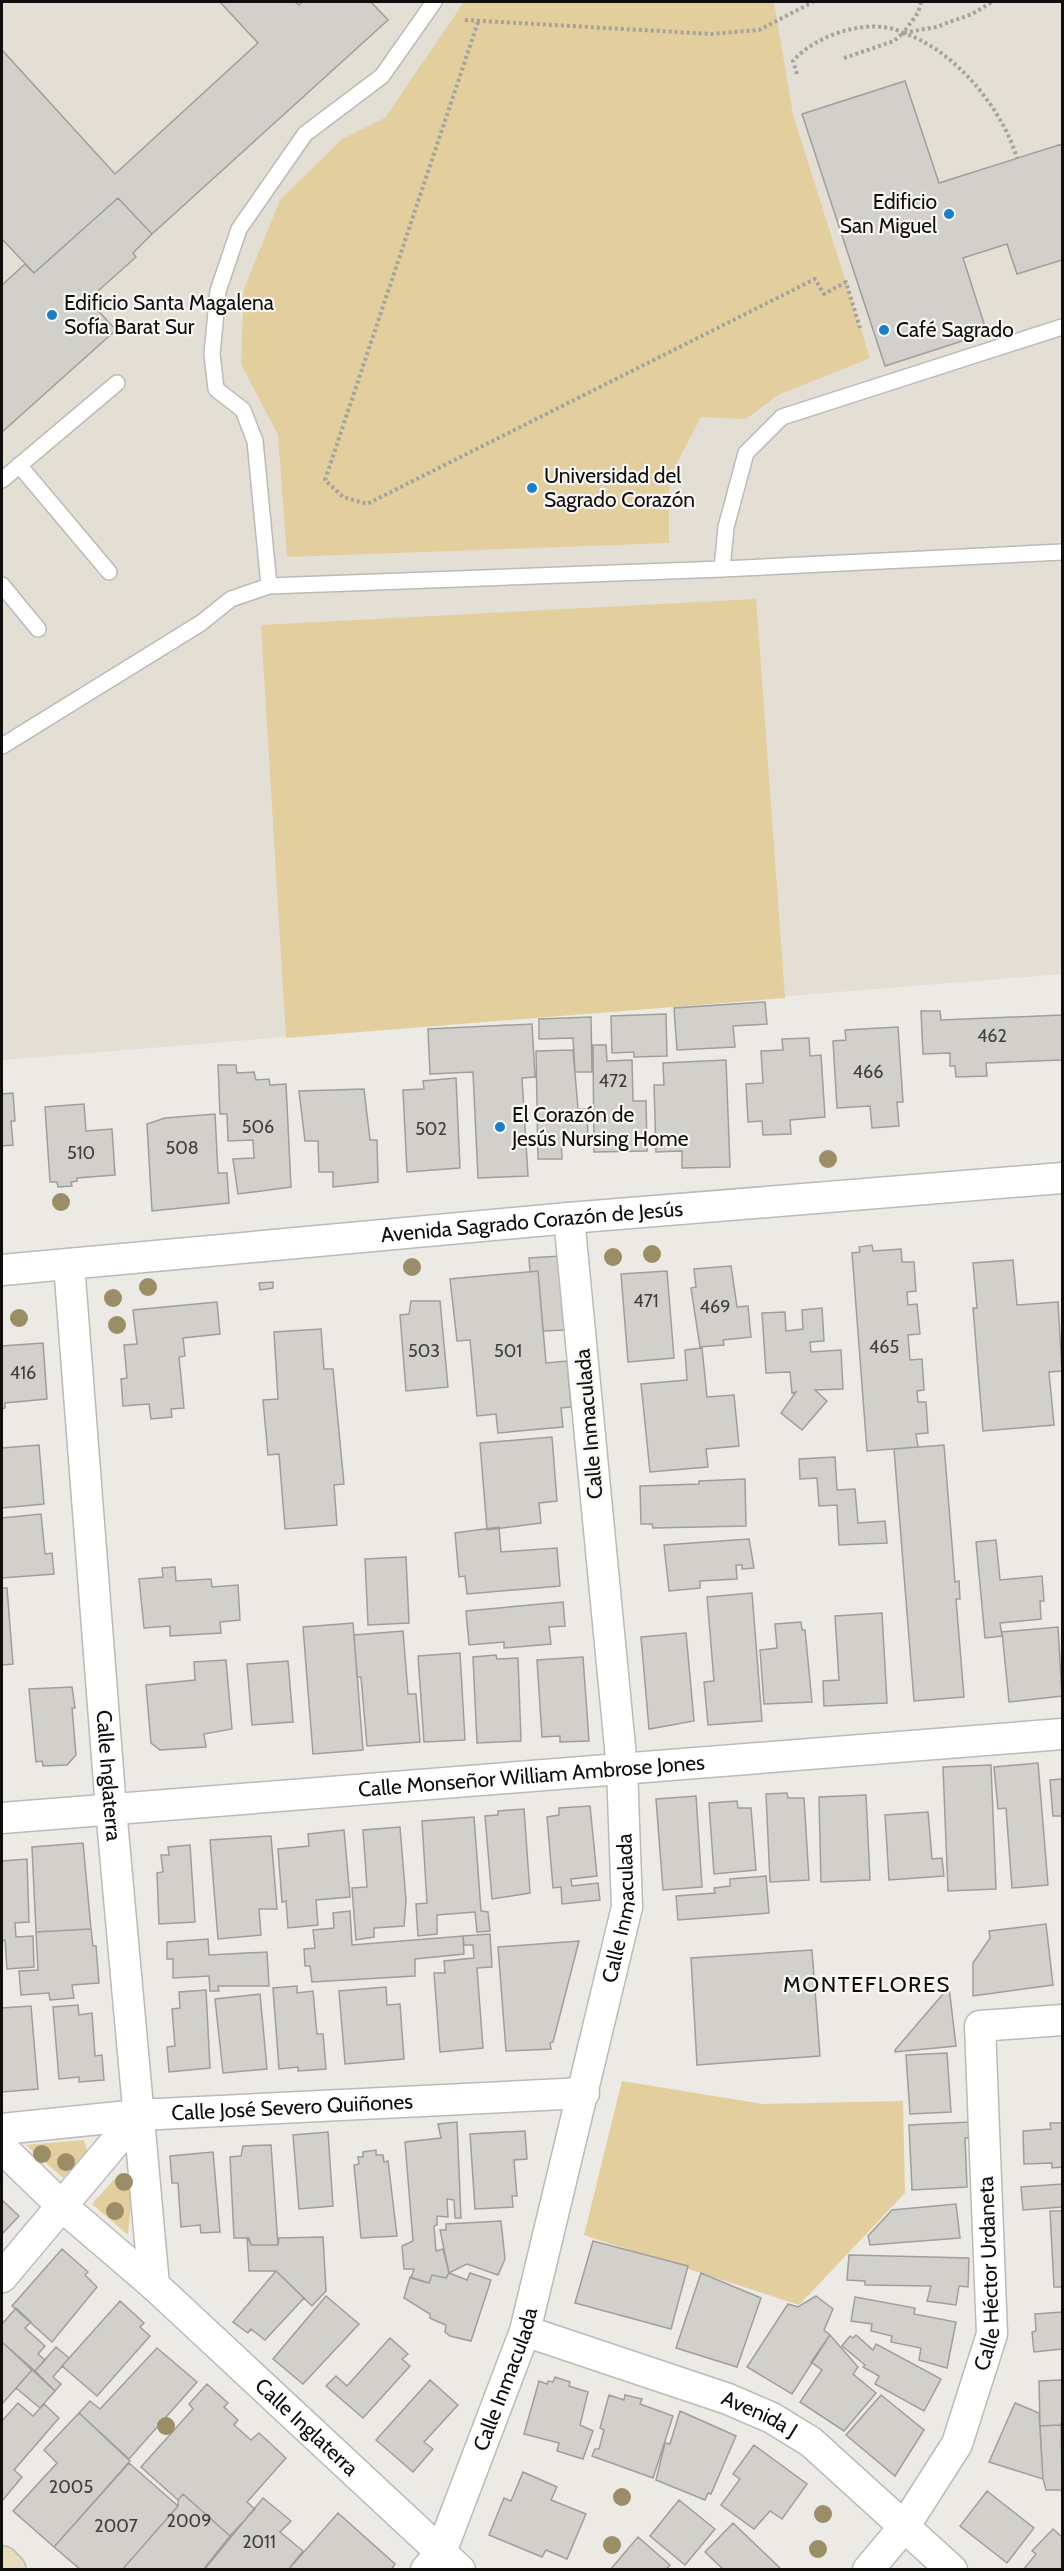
<svg xmlns="http://www.w3.org/2000/svg" width="1064" height="2571" font-family="Cabin,sans-serif">
<style>
.built{fill:#e4dfd4}
.green{fill:#e3ce9d}
.building{fill:#d1d0cb;stroke:#a09e9a;stroke-width:1.5}
.lines{fill:none;stroke-linecap:round;stroke-linejoin:round}
.lane-casing{stroke:#bcbab6;stroke-width:18}
.street-casing{stroke:#bcbab6;stroke-width:33}
.secondary-casing{stroke:#bcbab6;stroke-width:36}
.path{stroke:#a5a39f;stroke-width:4;stroke-dasharray:3 3;stroke-linecap:butt}
.lane{stroke:#fff;stroke-width:15}
.street{stroke:#fff;stroke-width:30}
.secondary{stroke:#e7dcbd;stroke-width:33}
.tree{fill:#9b8e67}
.poi-dot{fill:#1b7cc8;stroke:#f9f7f3;stroke-width:2}
.labels{text-anchor:middle;stroke-width:4.5;stroke-linejoin:round;paint-order:stroke}
.number-label{font-size:18px;fill:#403e3c}
.poi-label{font-size:21px;fill:#0f0e0d;stroke:#f9f7f3;text-anchor:start}
.street-label{font-size:21px;fill:#0f0e0d;stroke:#f9f7f3}
.neighbourhood-label{font-size:22px;letter-spacing:1.5px;fill:#0f0e0d;stroke:#f9f7f3}
</style>
<rect width="100%" height="100%" fill="#eceae5"/>
<!-- built -->
<path class="built" d="M2,2H1062V974L2,1060Z"/>
<!-- green -->
<path class="green" d="M464,2H774L793,115L870,358L778,395L746,419L701,417L669,478V543L287,557L278,435L241,364L244,289L280,200L342,139L385,118Z
M756,599L785,998L286,1038L261,625Z
M622,2081L763,2104L903,2101L905,2193L799,2305L584,2235Z
M84,2140L87,2151L63,2178L26,2145Z
M120,2173L131,2176L133,2181L128,2235L92,2204Z"/>
<!-- building -->
<path class="building" d="M220,2H295L299,5L302,2H371L388,20L152,234L118,198L34,273L2,239V50L115,174L258,43Z
M905,81L939,183L1062,144V260L1017,274L1007,244L963,258L987,333L885,366L802,114Z
M118,198L152,234L133,253L136,257L88,300L116,330L2,432V285L25,264L34,273Z
M765,1002L767,1024L733,1026L735,1047L677,1050L674,1008Z
M921,1011H940L941,1020L1062,1015V1060L986,1063L987,1076L956,1077L955,1066H950V1053L923,1054Z
M666,1014L667,1056L634,1057V1052L612,1053L611,1016Z
M591,1017L592,1072H575L573,1038L539,1039V1019Z
M532,1024L535,1077L522,1078L528,1176L478,1178L473,1072L430,1074L428,1029Z
M898,1027L903,1102H897L899,1126L872,1128L870,1106L837,1108L833,1041L846,1040L845,1030Z
M809,1038L810,1056L821,1055L825,1117L790,1120L791,1134L763,1135L762,1121L748,1122L746,1084L763,1083L761,1051L783,1050L782,1039Z
M593,1045H606L607,1061L632,1060L633,1101H646L647,1151L594,1152Z
M573,1050L578,1109H587L588,1137H561L562,1159H538L536,1051Z
M726,1060L730,1167L682,1168V1151L656,1152L654,1085H664L663,1063Z
M218,1065H236L237,1073L254,1072L256,1080L269,1079L270,1085L286,1084L291,1187L238,1194L233,1159L254,1158L253,1140L228,1141L227,1114H220Z
M456,1078L460,1168L407,1172L403,1090L424,1089L423,1081Z
M364,1089L370,1140H377L378,1182L333,1187V1172H319L318,1141H305L299,1091Z
M13,1093L15,1121H11L13,1145L2,1146V1094Z
M84,1104L86,1131L112,1129L115,1175L77,1178V1181L71,1182L72,1186L58,1187L57,1182H50L45,1107Z
M215,1114L218,1173H227L229,1203L152,1211L147,1124L165,1118Z
M872,1245L873,1251L901,1249L902,1262H914L916,1291L907,1292L908,1305L917,1304L920,1334L908,1335L910,1360L922,1359L924,1390L917,1391L918,1402H926L928,1433L916,1434L918,1447L867,1451L852,1253L860,1252L859,1247Z
M560,1256L566,1330L543,1331L538,1271L530,1272L529,1258Z
M1013,1260L1017,1305L1058,1302L1062,1371L1049,1372L1054,1425L983,1431L973,1308H977L973,1263Z
M731,1266L737,1307L748,1306L751,1337L723,1340L724,1345L700,1347L691,1288L696,1287L694,1269Z
M538,1271L546,1363L567,1361L571,1407L561,1408L563,1427L498,1433L496,1414L477,1416L470,1340L457,1341L450,1279Z
M667,1271L674,1358L628,1362L621,1274Z
M273,1282V1288L260,1290L259,1283Z
M411,1301H440L448,1387L406,1391L400,1315L409,1314Z
M217,1302L220,1334L183,1338L185,1356L179,1357L184,1408L171,1409L172,1417L151,1419L149,1404L123,1406L121,1379L127,1378L124,1345L137,1344L133,1310Z
M822,1308L824,1341L810,1342L811,1352L841,1350L843,1389L815,1390L827,1401L802,1430L781,1413L796,1392L792,1393L790,1372L766,1373L762,1313L785,1312L786,1331L803,1329L802,1310Z
M321,1329L324,1369H333L344,1484L334,1485L337,1525L285,1529L279,1454L268,1455L263,1400L278,1399L274,1332Z
M43,1343L47,1399L5,1403V1408L2,1409V1346Z
M702,1348L707,1397L734,1395L739,1446L706,1449L708,1467L650,1472L641,1384L687,1380L685,1350Z
M552,1437L557,1501L539,1503L541,1523L487,1530L480,1443Z
M39,1445L44,1504L2,1508V1448Z
M944,1445L955,1582L959,1581L960,1599H956L964,1697L914,1701L894,1449Z
M835,1457L837,1490L855,1489L858,1523L885,1521L887,1543L839,1545L837,1505L819,1506L817,1478L800,1479L799,1459Z
M745,1479L746,1526L653,1528L652,1524H641L640,1486L699,1484V1481Z
M41,1514L45,1554L52,1553L54,1574L2,1578V1518Z
M499,1527L501,1552L557,1548L560,1586L467,1594L465,1576L459,1577L455,1533Z
M749,1539L754,1568L742,1569V1565H736L737,1579L700,1581V1588L669,1591L664,1545Z
M996,1540L1000,1580L1042,1576L1044,1601H1040L1041,1619L1000,1623L1002,1636L985,1638L976,1542Z
M406,1557L409,1623L368,1625L365,1559Z
M175,1567L176,1581L211,1579L212,1587L238,1585L240,1620L220,1622L221,1633L170,1636V1626L144,1628L139,1579L163,1577L162,1568Z
M2,1588H7L13,1664L2,1665Z
M752,1593L762,1721L708,1725L704,1682L714,1681L707,1597Z
M563,1602L565,1626L549,1627L551,1644L504,1648V1642L469,1645L466,1611Z
M882,1613L887,1703L824,1706L823,1681L839,1680L835,1616Z
M801,1622L802,1630H805L812,1702L764,1704L760,1650L777,1648L775,1624Z
M353,1623L363,1750L313,1754L303,1627Z
M1058,1627L1062,1696L1009,1702L1002,1632Z
M403,1631L408,1694H416L420,1742L367,1746L361,1677H357L354,1635Z
M686,1633L694,1721L649,1729L641,1637Z
M460,1653L465,1740L424,1742L418,1656Z
M496,1655L497,1659L518,1658L521,1741L477,1743L473,1657Z
M583,1657L589,1741L560,1742V1736L542,1737L537,1660Z
M226,1660L232,1729L204,1734L206,1747L160,1750L151,1743L146,1685L195,1680L194,1662Z
M288,1661L293,1722L252,1725L247,1664Z
M72,1687L75,1708H72L76,1755L67,1765L43,1766L42,1761L36,1762L29,1689Z
M1038,1763L1048,1885L1012,1888L1006,1808L998,1809L994,1767Z
M991,1765L996,1889L948,1891L943,1767Z
M1062,1779V1826V1816H1053L1050,1780Z
M787,1793L788,1798H804L809,1880L770,1882L766,1794Z
M866,1795L870,1880L821,1882L819,1797Z
M696,1796L702,1887L663,1890L656,1799Z
M737,1801L738,1808H751L756,1870L714,1874L709,1803Z
M590,1806L597,1876L571,1879L572,1886L598,1883L600,1900L562,1904L561,1887L553,1888L547,1817L559,1815V1808Z
M524,1809L530,1893L492,1899L485,1816L498,1815V1811Z
M928,1812L932,1859L942,1858L944,1876L889,1880L885,1815Z
M474,1817L481,1911L488,1912L490,1931L477,1932L475,1912L437,1915V1934L418,1936L416,1904L427,1903L422,1821Z
M400,1827L406,1901L404,1926L374,1928V1937L356,1940L352,1888L367,1887L363,1830Z
M344,1830L350,1897L316,1900L318,1925L288,1928L286,1901L282,1902L278,1849L309,1846L308,1834Z
M271,1836L277,1909H259L261,1935L218,1939L210,1840Z
M83,1843L91,1929L36,1932L32,1847Z
M190,1845L195,1922L159,1924L157,1873L163,1872L161,1855H169L168,1847Z
M27,1859L29,1922L15,1923L16,1937L33,1936L34,1967L7,1969L5,1940L2,1941V1861Z
M766,1876L769,1913L678,1920L676,1896L715,1893L714,1888L730,1886V1879Z
M350,1911L352,1945L463,1936L464,1954L415,1959V1976L312,1982L310,1966H305L304,1949L315,1948L313,1930L334,1928L333,1913Z
M1046,1924L1053,1985L973,1996V1963L990,1938L989,1931Z
M91,1929L93,1946H96L99,1983L72,1985L74,1998L50,2000L49,1993L21,1995L19,1971L38,1970L36,1932Z
M490,1934L492,1967L477,1968L483,2048L440,2052L434,1973H445L444,1961L474,1958L473,1945H464L463,1936Z
M208,1939L209,1955L267,1952L269,1986H218L219,1991H210L209,1976L173,1978V1959H167V1942Z
M579,1941L553,2042L550,2043L551,2049L506,2051L498,1947Z
M812,1950L820,2056L697,2065L691,1958Z
M297,1986V1993L313,1991L317,2034H323L326,2069L298,2071V2067L279,2069L273,1988Z
M386,1987L387,2005L400,2004L404,2059L345,2064L339,1991Z
M949,1987L956,2046L895,2052V2050Z
M206,1990L210,2068L169,2072L167,2047L175,2046L172,2009L180,2008L179,1992Z
M260,1994L267,2069L223,2073L215,1999Z
M78,2005L79,2015L92,2013L95,2056L102,2055L104,2080L79,2082V2077L59,2079L53,2007Z
M31,2006L38,2089L2,2092V2008Z
M947,2053L951,2112L910,2114L906,2055Z
M457,2122L461,2218H455L454,2200L447,2199L448,2217L437,2216V2225L434,2226L436,2251L443,2249L449,2273L446,2278L432,2275L429,2283L411,2278L414,2269H404L402,2246L413,2241L405,2142L441,2138L438,2124Z
M970,2122L971,2138H965L967,2187L912,2190L909,2125Z
M1050,2123H1062V2167L1052,2168V2163L1024,2164L1023,2131L1051,2129Z
M525,2131L527,2159L514,2160L517,2196H512L513,2207L475,2209L470,2134Z
M328,2132L333,2206L299,2209L293,2135Z
M271,2145L278,2245H251L249,2238H234L230,2157L241,2156L243,2146Z
M376,2150V2155H383L384,2162L388,2161L397,2236L361,2238L354,2165L359,2164L358,2157H363V2152Z
M213,2152L220,2232L201,2233L200,2225L181,2227L178,2183H172L170,2156Z
M1062,2184V2207L1023,2210L1021,2187Z
M2,2200L19,2216L2,2234Z
M956,2204L960,2238L870,2245L868,2236L892,2210Z
M1050,2211H1062V2287H1054Z
M501,2221L505,2259L498,2275L467,2264L449,2273L440,2230H446V2224Z
M247,2237L251,2245H278L279,2238L323,2237L326,2291L312,2306L276,2271H249Z
M593,2241L688,2266L671,2329L575,2303Z
M62,2249L88,2272L85,2275L97,2287L52,2342L12,2306Z
M849,2255L969,2258L968,2287L959,2286L956,2305L927,2301L931,2286L865,2285V2281L847,2280Z
M276,2271L304,2298L265,2340L251,2329L248,2333L233,2322Z
M449,2273L467,2280L470,2273L491,2280L471,2341L450,2336L445,2332L446,2325L434,2320L430,2318V2314L404,2298L410,2277L429,2283L432,2275L446,2278Z
M701,2273L761,2298L737,2367L676,2348Z
M326,2296L359,2324L303,2384L273,2359Z
M816,2296L833,2309L824,2330L830,2335L792,2394L747,2367L788,2304L798,2307Z
M855,2297L915,2308L914,2314L956,2322L947,2368L919,2360L921,2348L891,2342L892,2336L871,2331L872,2324L851,2321Z
M120,2301L144,2323L140,2327L150,2336L97,2396L62,2366Z
M16,2308L31,2322L25,2328L45,2346L38,2354L45,2360L35,2371L2,2342V2324Z
M1062,2312V2349L1034,2352L1032,2332L1036,2331L1035,2314Z
M830,2335L858,2367L853,2374L876,2393L844,2431L800,2402L822,2370L811,2362Z
M856,2335L873,2350L876,2344L941,2379L924,2411L875,2384L879,2376L863,2367L865,2365L842,2346L850,2336L853,2338Z
M390,2338L408,2354L402,2359L410,2366L363,2418L326,2386L336,2376L347,2386Z
M2,2342L32,2370L2,2404Z
M56,2347L69,2358L53,2377L61,2384L55,2391L35,2371Z
M157,2348L197,2382L129,2459L79,2413L90,2401L100,2409Z
M32,2370L55,2391L40,2408L16,2388Z
M555,2377L570,2382L569,2386L588,2392L580,2425L593,2431L583,2459L557,2451L559,2443L524,2434L539,2381L547,2384L548,2381L553,2382Z
M430,2380L458,2405L424,2442L433,2449L413,2472L376,2440Z
M1062,2380V2423L1060,2425L1040,2426L1039,2381Z
M207,2384L228,2403L224,2407L238,2420L234,2425L242,2432L251,2440L259,2433L286,2458L247,2502L255,2509L230,2536L183,2494L178,2500L141,2467L193,2409L189,2404Z
M609,2395L624,2400L625,2395L642,2399L640,2404L673,2416L653,2478L592,2456L595,2449H599L604,2430L600,2428Z
M881,2395L924,2430L895,2476L846,2435Z
M18,2403L33,2416L44,2404L59,2418L14,2470L22,2477L2,2501V2421Z
M1015,2403L1039,2413L1043,2479L989,2462Z
M680,2411L736,2436L711,2494L708,2493L705,2500L656,2480L665,2443L670,2444Z
M79,2413L130,2461L54,2547L13,2511L57,2463L44,2450Z
M1061,2423L1062,2490H1046L1043,2479L1040,2426L1060,2425Z
M754,2445L807,2484L782,2519L770,2511L754,2529L721,2505L740,2479L733,2474Z
M129,2463L178,2506L122,2570H81L54,2547Z
M523,2472L557,2487L551,2500L586,2514L567,2559L546,2550L542,2557L489,2535L504,2498L511,2501Z
M987,2491L1034,2528L1007,2563L960,2526Z
M183,2494L230,2536L203,2570H122L178,2506V2500Z
M263,2498L291,2521L280,2532L303,2551L288,2570H204Z
M679,2500L715,2529L685,2565L650,2536Z
M338,2513L395,2564L391,2570H288Z
M733,2523L782,2570H724L705,2552Z
M1053,2529L1062,2537V2570H1023L1036,2554L1032,2551Z
M638,2537L670,2565L666,2570H610Z"/>
<g class="lines">
<!-- lane casing -->
<g class="lane-casing">
<path id="lane" d="M19,465L109,572
M2,480L117,383
M722,569L726,527L746,453L782,417L1062,327
M2,585L38,629
M269,586L255,441L243,410L216,389L212,354L218,291L239,229L305,134L382,76L434,2
M2,746L201,623L231,599L269,586L722,569L1062,552"/>
</g>
<!-- street casing -->
<g class="street-casing">
<g id="street">
<path id="s1" d="M69,1264L111,1809L154,2285L460,2570"/>
<path id="s2" d="M2,1270L569,1218L1062,1178"/>
<path id="s3" d="M2,1818L1062,1734"/>
<path id="s4" d="M2,2129L138,2115L584,2093"/>
<path d="M2,2148L63,2207L154,2285"/>
<path d="M2,2277L138,2115"/>
<path id="s5" d="M525,2331L728,2399L772,2418L811,2442L952,2570"/>
<path id="s6" d="M426,2570L441,2552L525,2331L627,1907L622,1768L569,1218"/>
<path id="s7" d="M868,2570L904,2527L957,2444L992,2334L980,2026L1062,2020"/>
</g>
</g>
<!-- secondary casing -->
<g class="secondary-casing">
<path id="secondary" d="M2,2563L9,2570"/>
</g>
<!-- path -->
<path class="path" d="M921,2L918,13L903,33C954,49 1002,108 1017,158
M465,20L712,34L759,30L813,2
M478,22L325,480L343,497L367,504L815,279L824,294L846,282L860,328
M844,58L894,41L903,33L936,27L972,14L992,2
M797,74L793,61C815,35 871,16 903,33"/>
<!-- lane -->
<use href="#lane" class="lane"/>
<!-- street -->
<use href="#street" class="street"/>
<!-- secondary -->
<use href="#secondary" class="secondary"/>
</g>
<!-- trees -->
<g class="tree">
<circle cx="828" cy="1159" r="9"/>
<circle cx="61" cy="1202" r="9"/>
<circle cx="652" cy="1254" r="9"/>
<circle cx="613" cy="1257" r="9"/>
<circle cx="412" cy="1267" r="9"/>
<circle cx="148" cy="1287" r="9"/>
<circle cx="113" cy="1298" r="9"/>
<circle cx="19" cy="1318" r="9"/>
<circle cx="117" cy="1325" r="9"/>
<circle cx="42" cy="2154" r="9"/>
<circle cx="66" cy="2162" r="9"/>
<circle cx="124" cy="2182" r="9"/>
<circle cx="115" cy="2211" r="9"/>
<circle cx="166" cy="2426" r="9"/>
<circle cx="622" cy="2497" r="9"/>
<circle cx="823" cy="2514" r="9"/>
<circle cx="612" cy="2545" r="9"/>
<circle cx="818" cy="2549" r="9"/>
</g>
<!-- markers -->
<g class="poi-dot">
<circle cx="949" cy="214" r="6"/>
<circle cx="52" cy="315" r="6"/>
<circle cx="884" cy="330" r="6"/>
<circle cx="532" cy="488" r="6"/>
<circle cx="500" cy="1127" r="6"/>
</g>
<g class="labels">
<!-- number labels -->
<g class="number-label">
<text x="992" y="1042">462</text>
<text x="868" y="1078">466</text>
<text x="613" y="1087">472</text>
<text x="258" y="1133">506</text>
<text x="431" y="1135">502</text>
<text x="182" y="1154">508</text>
<text x="81" y="1159">510</text>
<text x="646" y="1307">471</text>
<text x="715" y="1313">469</text>
<text x="884" y="1353">465</text>
<text x="424" y="1357">503</text>
<text x="508" y="1357">501</text>
<text x="23" y="1379">416</text>
<text x="71" y="2493">2005</text>
<text x="189" y="2527">2009</text>
<text x="116" y="2532">2007</text>
<text x="259" y="2548">2011</text>
</g>
<!-- poi labels -->
<g class="poi-label">
<text x="937" y="209" text-anchor="end">Edificio<tspan x="937" dy="24">San Miguel</tspan></text>
<text x="64" y="310">Edificio Santa Magalena<tspan x="64" dy="24">Sofía Barat Sur</tspan></text>
<text x="896" y="337">Café Sagrado</text>
<text x="544" y="483">Universidad del<tspan x="544" dy="24">Sagrado Corazón</tspan></text>
<text x="512" y="1122">El Corazón de<tspan x="512" dy="24">Jesús Nursing Home</tspan></text>
</g>
<!-- street labels -->
<g class="street-label">
<text dy="7" stroke="none"><textPath href="#s2" startOffset="532">Avenida Sagrado Corazón de Jesús</textPath></text>
<text transform="translate(589 1424) rotate(-95)" y="7">Calle Inmaculada</text>
<text dy="7" stroke="none"><textPath href="#s1" startOffset="513">Calle Inglaterra</textPath></text>
<text dy="7" stroke="none"><textPath href="#s3" startOffset="531">Calle Monseñor William Ambrose Jones</textPath></text>
<text dy="7" stroke="none"><textPath href="#s6" startOffset="694">Calle Inmaculada</textPath></text>
<text dy="7" stroke="none"><textPath href="#s4" startOffset="291">Calle José Severo Quiñones</textPath></text>
<text dy="7" stroke="none"><textPath href="#s7" startOffset="330">Calle Héctor Urdaneta</textPath></text>
<text dy="7" stroke="none"><textPath href="#s6" startOffset="208">Calle Inmaculada</textPath></text>
<text dy="7" stroke="none"><textPath href="#s5" startOffset="249">Avenida J</textPath></text>
<text dy="7" stroke="none"><textPath href="#s1" startOffset="1233">Calle Inglaterra</textPath></text>
</g>
<!-- neighbourhood labels -->
<g class="neighbourhood-label">
<text x="867" y="1992">MONTEFLORES</text>
</g>
</g>
<!-- border -->
<rect width="1064" height="2571" fill="none" stroke="#0f0e0d" stroke-width="6"/>
</svg>
